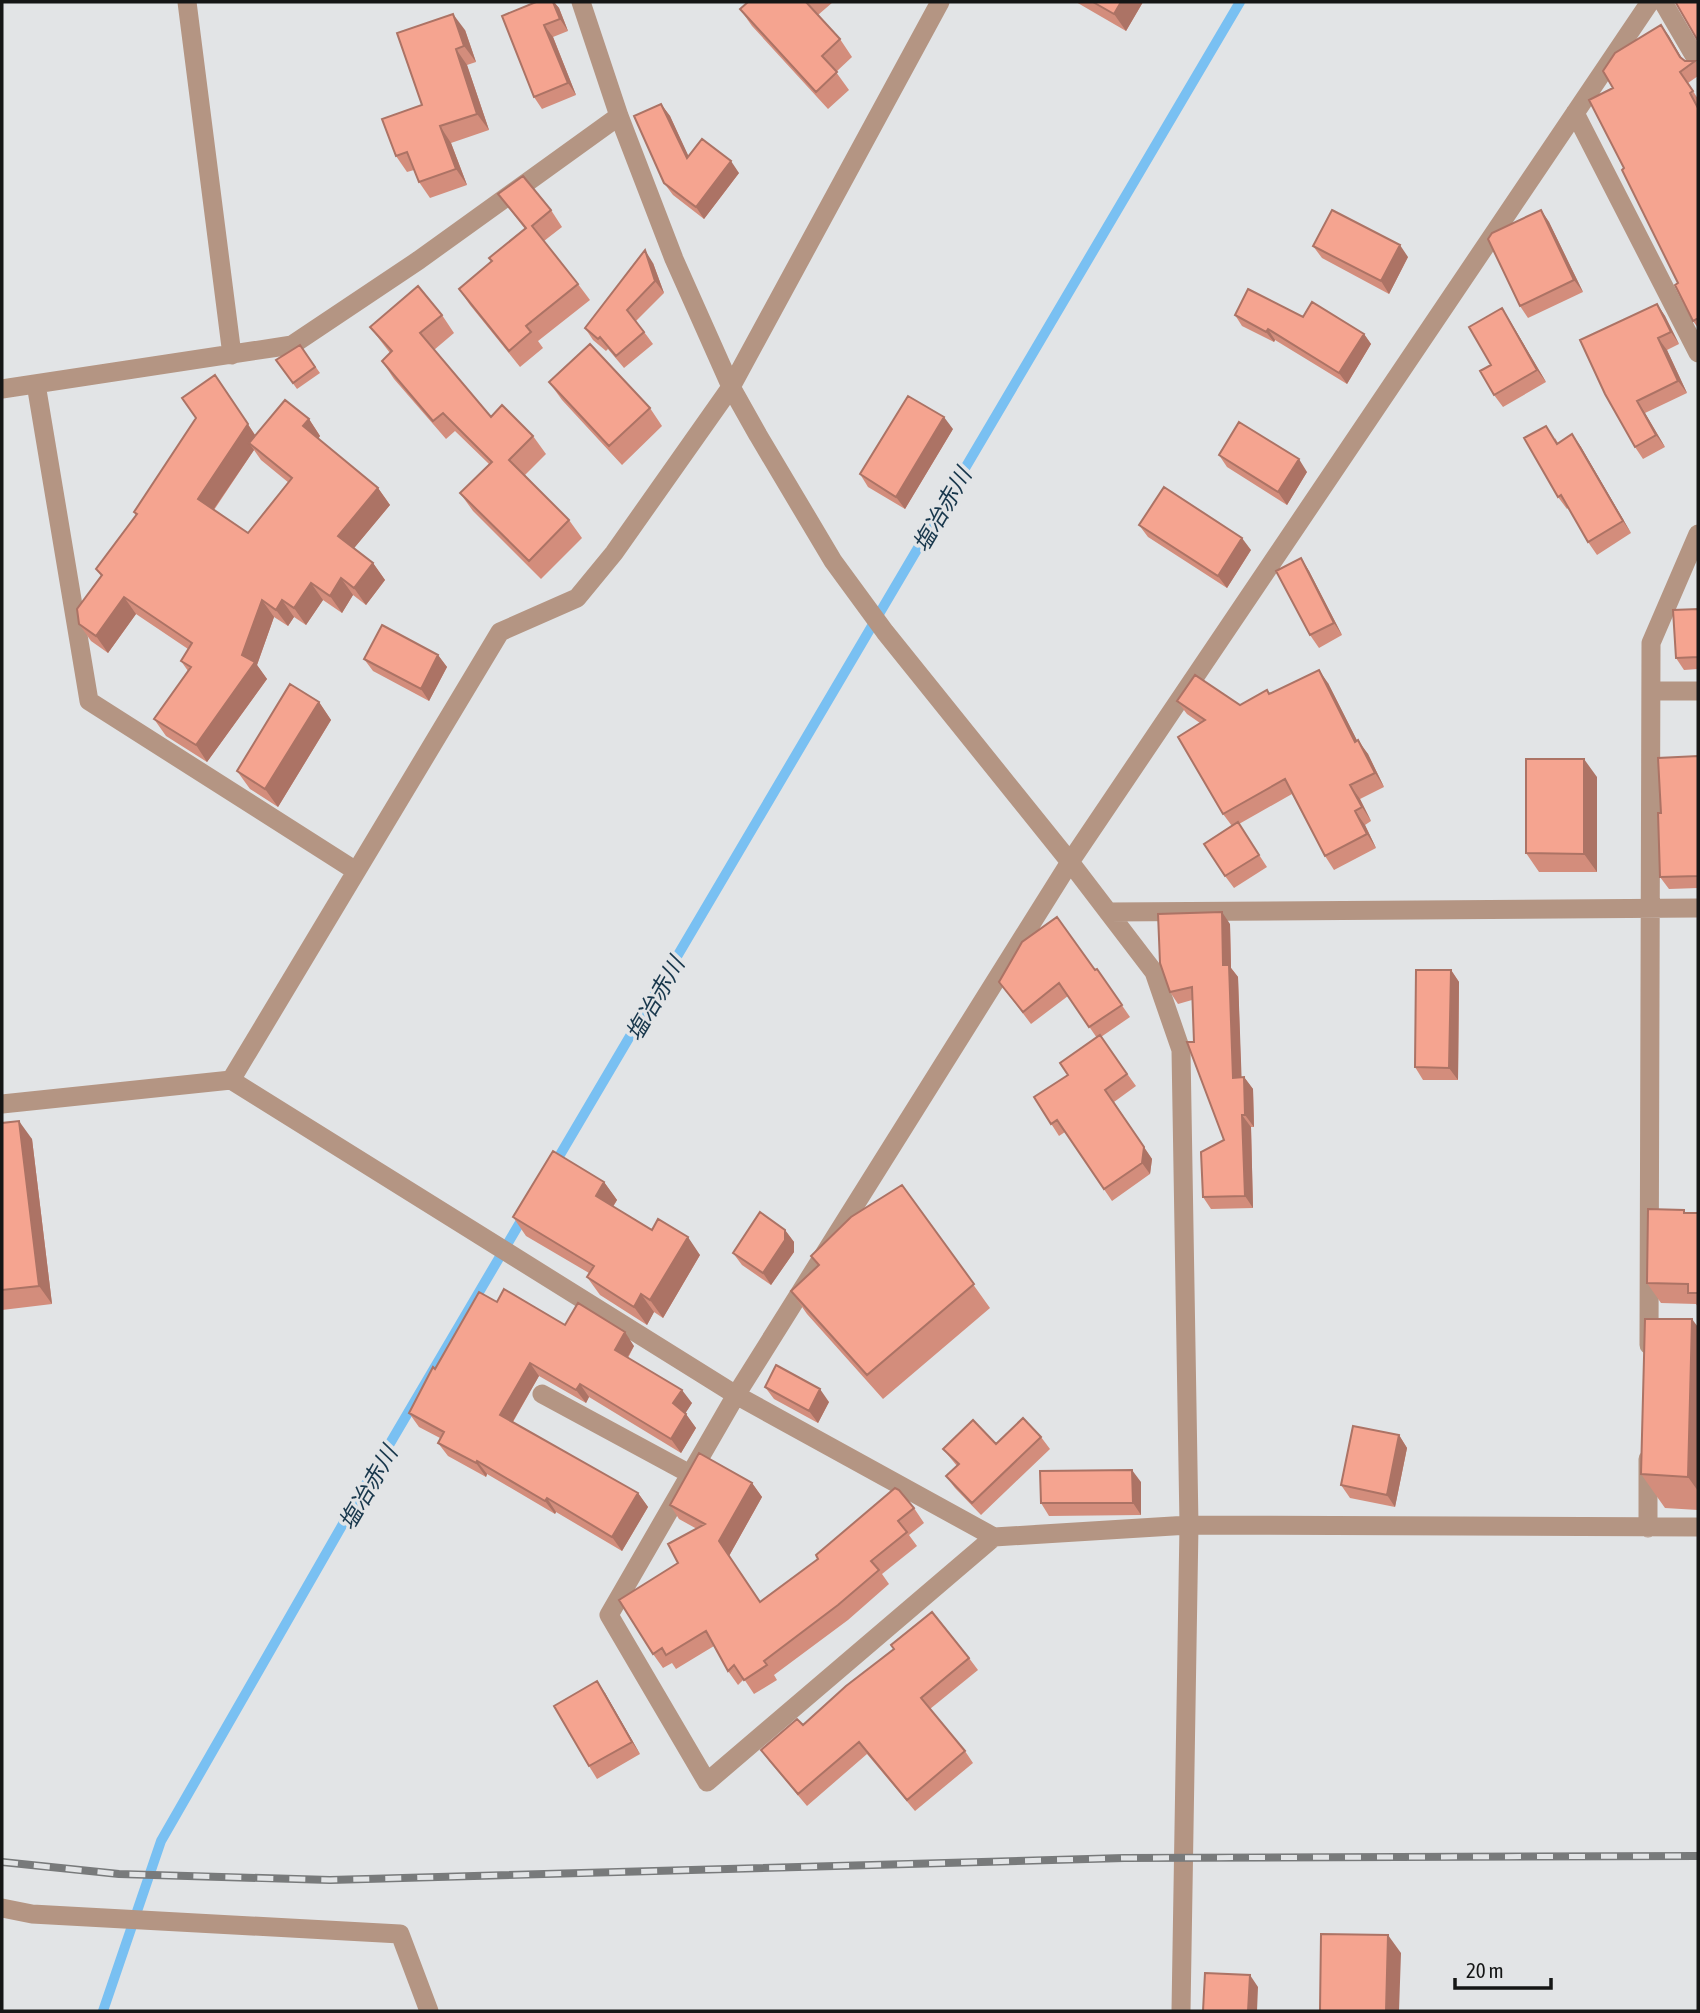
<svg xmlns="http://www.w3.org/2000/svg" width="1700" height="2013" font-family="'Asap Condensed','Noto Sans JP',sans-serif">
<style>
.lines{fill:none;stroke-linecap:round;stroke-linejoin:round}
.stream{stroke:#79c0f2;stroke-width:10}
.minor{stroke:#b49583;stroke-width:19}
.rail-casing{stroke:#787a7b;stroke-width:8}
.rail{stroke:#e2e4e6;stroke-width:5;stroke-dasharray:16;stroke-linecap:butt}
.wall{fill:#d38d7c;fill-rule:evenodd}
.shaded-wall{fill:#ac7365}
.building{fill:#f5a490;stroke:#ac7365;stroke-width:2}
.labels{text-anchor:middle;stroke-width:7;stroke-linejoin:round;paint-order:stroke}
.water-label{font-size:23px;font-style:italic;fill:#18374c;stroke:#e2e4e6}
</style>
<rect width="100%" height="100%" fill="#e2e4e6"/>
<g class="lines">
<!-- stream -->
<path class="stream" d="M554,1165L1240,2
M103,2011L161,1841L359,1496L525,1214"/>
<!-- minor -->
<path class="minor" d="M187,2L232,355
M581,2L619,116L674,259L731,387L758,435L833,561L885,632L1070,862L1154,972L1181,1050L1189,1525L1181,2011
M1663,2L1698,62
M1575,113L1698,353
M36,384L89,701L356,871
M2,389L292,345L419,260L619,116
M1651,691H1698
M1108,912L1698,908
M231,1080L500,632L577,598L614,553L731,387L940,2
M2,1104L231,1080L736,1395L994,1537L1189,1525L1698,1527
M1649,1345L1651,643L1698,534
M542,1394L690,1474
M1648,1528V1459
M994,1537L707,1782L609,1615L736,1395L1070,862L1650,2
M2,1908L32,1914L400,1934L429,2011"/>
<!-- rail casing -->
<g class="rail-casing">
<path id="rail" d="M2,1862L119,1874L330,1880L1124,1858L1698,1856"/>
</g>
<!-- rail -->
<use href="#rail" class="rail"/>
</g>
<!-- wall -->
<path class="wall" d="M536,2H554L559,8L568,31L553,37L576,95L542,109L534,97Z
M748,2H833L818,15L840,39L852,57L836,72L849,90L828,109L752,26L740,9Z
M1076,2H1143L1126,31Z
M1661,25L1683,60L1685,61H1695L1698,66V76L1688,83L1698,99V328L1693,321L1678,283L1624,168L1613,88Z
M465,30L476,62L467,65L489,130L451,143L467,185L430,198L419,182L414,170L407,172L396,156L422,105Z
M661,104L670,116L688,156L739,173L704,219L673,195L664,183Z
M498,194L551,210L562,227L544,241L578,284L590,300L538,341L543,348L520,367L470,305L459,289L492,261L525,229Z
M1541,210L1549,222L1583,292L1528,318L1520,306Z
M1313,246L1408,257L1389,294L1322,258Z
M653,263L664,293L636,321L653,344L624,368L608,349L606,351L593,340L585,328Z
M1657,304L1665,316L1679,344L1667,350L1687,393L1645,413L1665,447L1643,459L1635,447L1605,394Z
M1502,308L1510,321L1546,382L1503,407L1494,395L1491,365Z
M442,315L454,333L434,350L491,417L533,436L546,454L525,475L569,520L582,538L541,579L473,511L460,493L489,464L455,431L446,439L394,379L382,361L390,353L370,327Z
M1235,315L1303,317L1364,334L1371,344L1347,384L1275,340L1274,342L1242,326Z
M300,345L320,373L297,389L276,360Z
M549,382L650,408L662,426L622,465L562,400Z
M227,392L255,435L309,419L320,436L318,439L378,488L390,505L354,548L373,563L385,580L366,605L353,595L342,613L323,600L306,625L294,617L288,626L274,617L257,665L267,679L207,762L166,736L154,719L188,671L181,661L188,649L136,614L108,653L91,641L79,624L101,576L96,569L136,516L134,512ZM254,450L261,460L289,483L248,533L214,510Z
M953,429L905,509L868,487L860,474Z
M1572,434L1581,447L1631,533L1597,555L1588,542L1568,508L1567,509L1558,497L1555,438L1558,443Z
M1219,455L1307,472L1287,505L1227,467Z
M1139,525L1251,550L1227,588L1148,537Z
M1301,558L1309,571L1342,635L1319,648L1310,635Z
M1698,609V669L1684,670L1676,658Z
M438,655L447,667L429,701L373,671L364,659Z
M1328,683L1357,741L1368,754L1384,787L1360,799L1371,821L1365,825L1376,848L1334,870L1325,856L1292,794L1239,824L1267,867L1234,888L1225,876L1232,826L1223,814L1200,723L1187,714L1177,701L1240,705L1270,694Z
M319,702L331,720L278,807L250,789L237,771Z
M1698,756V888L1669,889L1660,877L1661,813Z
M1597,777V872H1539L1526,853Z
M1230,924L1231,968L1238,977L1241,1077H1244L1253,1089L1254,1127H1251L1253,1208L1211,1209L1203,1197L1224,1140L1194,1042L1192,1000L1178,1004L1170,992Z
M1097,969L1130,1017L1101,1037L1136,1086L1114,1102L1152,1159L1150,1174L1112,1201L1065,1132L1059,1136L1034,1097L1068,1075L1097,1038L1068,996L1031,1024L999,982L1095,970Z
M1451,970L1459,982L1458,1080H1423L1415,1067Z
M2,1123L32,1139L52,1304L2,1310Z
M604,1182L617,1200L613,1207L652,1230L700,1255L663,1318L654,1312L647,1325L600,1295L587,1277L589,1273L526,1236L513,1217Z
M902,1185L990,1308L883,1399L807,1314L791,1291L818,1266L811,1256Z
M1686,1213H1698V1307L1696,1304L1661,1303L1647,1283Z
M785,1230L794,1242V1252L771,1285L742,1265L733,1253Z
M497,1302L565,1325L634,1346L628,1358L692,1403L685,1413L696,1428L681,1453L589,1397L586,1403L539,1376L513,1422L638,1493L648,1507L622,1551L556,1512L555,1514L487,1474L486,1477L448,1456L438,1443L440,1438L419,1427L409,1413L435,1369Z
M1698,1327V1510L1665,1508L1641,1474Z
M765,1387L829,1402L818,1423L774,1399Z
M1399,1435L1407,1448L1395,1507L1350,1498L1341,1485Z
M1041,1437L1050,1449L981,1515L955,1488L946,1476L957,1466L943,1449L996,1444Z
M1141,1482V1515L1049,1516L1041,1503Z
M752,1483L762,1497L729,1556L760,1602L914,1508L924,1523L909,1535L917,1546L882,1574L889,1584L848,1620L774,1675L777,1680L754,1694L744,1679L738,1685L728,1671L714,1646L676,1669L672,1663L663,1668L653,1654L678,1563L697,1529L679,1519L670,1505Z
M969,1658L978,1670L930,1709L965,1751L973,1763L915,1811L867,1754L807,1806L769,1761L761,1750L803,1725Z
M605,1693L640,1754L597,1779L589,1766Z"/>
<!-- shaded-wall -->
<path class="shaded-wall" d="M553,2H554L559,8L568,31L560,19Z
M1121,2H1143L1126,31L1114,14Z
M453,14L465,30L476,62L464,46Z
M544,25L553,37L576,95L568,83Z
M1661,25L1669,36L1688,69L1680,57Z
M456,49L467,65L489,130L477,114Z
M661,104L670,116L695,170L687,158Z
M440,126L451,143L467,185L456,169Z
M731,161L739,173L704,219L696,207Z
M1541,210L1549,222L1583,292L1574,280Z
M1400,245L1408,257L1389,294L1381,281Z
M645,250L653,263L664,293L655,281Z
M1657,304L1665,316L1679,344L1671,332Z
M1502,308L1510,321L1546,382L1537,370Z
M1268,329L1275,340L1274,342L1266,332Z
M1364,334L1371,344L1347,384L1339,373Z
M1658,338L1667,350L1687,393L1678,381Z
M215,375L259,441L249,443L254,450L209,516L198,499Z
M1637,401L1645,413L1665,447L1656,435Z
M944,417L953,429L905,509L896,497Z
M309,419L320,436L315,443L303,426Z
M1572,434L1581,447L1631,533L1623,521Z
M1299,459L1307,472L1287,505L1278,492Z
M378,488L390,505L350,553L338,536Z
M1242,538L1251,550L1227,588L1218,576Z
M1301,558L1309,571L1342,635L1334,623Z
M373,563L385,580L366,605L354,588Z
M341,578L353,595L342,613L330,596Z
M311,583L323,600L306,625L294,608Z
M124,597L136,614L108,653L96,636Z
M262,600L274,617L257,665L267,679L207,762L196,745L242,655Z
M282,600L294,617L288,626L276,610Z
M438,655L447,667L429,701L421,689Z
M1319,670L1328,683L1365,756L1355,742Z
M319,702L331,720L278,807L265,789Z
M1358,740L1368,754L1384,787L1375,773Z
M1584,759L1597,777V872L1584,854Z
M1350,785L1360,799L1371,821L1362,807Z
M1355,811L1365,825L1376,848L1367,834Z
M1222,912L1230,924L1231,968L1238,977L1242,1089L1233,1078L1223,965Z
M1451,970L1459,982L1458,1080L1449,1068Z
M1244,1077L1253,1089L1254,1127L1245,1115Z
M1105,1090L1152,1159L1150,1174L1142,1163Z
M1242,1115L1251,1127L1253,1208L1245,1196Z
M19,1121L32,1139L52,1304L39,1286Z
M604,1182L617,1200L608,1214L596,1196Z
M785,1230L794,1242V1252L771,1285L763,1273Z
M688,1237L700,1255L663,1318L650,1300Z
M641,1294L654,1312L647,1325L634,1307Z
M1692,1319L1698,1327V1491L1688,1477Z
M625,1332L634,1346L624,1363L615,1350Z
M530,1363L539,1376L509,1428L500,1415Z
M580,1384L589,1397L586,1403L576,1390Z
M820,1389L829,1402L818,1423L809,1411Z
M682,1390L692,1403L683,1417L673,1403Z
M686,1414L696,1428L681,1453L671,1439Z
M1399,1435L1407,1448L1395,1507L1387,1495Z
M477,1461L487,1474L486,1477L476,1463Z
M1132,1470L1141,1482V1515L1133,1503Z
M752,1483L762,1497L729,1556L719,1541Z
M638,1493L648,1507L622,1551L612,1537Z
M547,1498L556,1512L555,1514L545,1501Z
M597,1681L605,1693L640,1754L632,1742Z
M1388,1935L1401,1953L1399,2011H1386Z
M1250,1975L1258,1987L1257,2011H1248Z"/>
<!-- building -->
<path class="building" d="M536,2H553L560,19L544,25L568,83L534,97L502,16Z
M748,2H806L840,39L822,56L837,72L816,92L740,9Z
M1093,2H1121L1114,14Z
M1677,2H1698V41L1676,3Z
M453,14L464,46L456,49L477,114L440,126L456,169L419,182L407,152L396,156L382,119L422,105L397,33Z
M1661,25L1680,57L1685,61H1695L1680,72L1693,91L1690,93L1698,108V318L1693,321L1675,285L1678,283L1622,170L1624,168L1589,100L1613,88L1603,71L1615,53Z
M661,104L687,158L702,139L731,161L696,207L664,183L634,116Z
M523,176L551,210L532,226L578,284L526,326L531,332L509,351L459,289L492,261L489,258L526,228L498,194Z
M1332,210L1400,245L1381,281L1313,246Z
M1541,210L1574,280L1520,306L1488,239L1492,233Z
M645,250L655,281L627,310L644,332L616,356L600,337L598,339L585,328Z
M418,286L442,315L420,333L491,417L502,405L533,436L509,460L569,520L529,561L460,493L492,462L443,413L433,421L382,361L392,351L370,327Z
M1248,289L1303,317L1312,302L1364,334L1339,373L1268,329L1266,332L1235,315Z
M1657,304L1671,332L1658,338L1678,381L1637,401L1656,435L1635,447L1605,394L1580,340Z
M1502,308L1537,370L1494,395L1480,371L1491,365L1469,327Z
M590,344L650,408L609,446L549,382Z
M300,345L315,367L293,383L276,360Z
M215,375L248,424L198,499L248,533L292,478L249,443L285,400L309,419L303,426L378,488L338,536L373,563L354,588L341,578L330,596L311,583L294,608L282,600L276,610L262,600L242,655L255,662L196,745L154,719L191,667L181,661L192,643L124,597L96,636L79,624L77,609L102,575L96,569L137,514L134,512L196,418L182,398Z
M908,396L944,417L896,497L860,474Z
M1239,422L1299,459L1278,492L1219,455Z
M1546,426L1557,444L1572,434L1623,521L1588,542L1561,495L1558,497L1524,438Z
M1164,487L1242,538L1218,576L1139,525Z
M1301,558L1334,623L1310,635L1276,571Z
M1698,609V657L1676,658L1673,610Z
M382,625L438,655L421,689L364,659Z
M1319,670L1355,742L1358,740L1375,773L1350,785L1362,807L1355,811L1367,834L1325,856L1285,779L1223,814L1178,737L1205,720L1177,701L1195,675L1240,705L1267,690L1269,694Z
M290,684L319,702L265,789L237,771Z
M1698,756V876L1660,877L1658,813H1661L1658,758Z
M1526,759H1584V854L1526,853Z
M1238,822L1259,855L1225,876L1204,844Z
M1222,912L1223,965H1229L1233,1078L1244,1077L1245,1115H1242L1245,1196L1203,1197L1201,1152L1224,1140L1187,1042H1194L1192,987L1170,992L1160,963L1158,914Z
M1057,917L1095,970L1097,969L1122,1005L1089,1027L1059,983L1023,1012L999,982L1022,942Z
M1416,970H1451L1449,1068L1415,1067Z
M1100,1035L1127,1074L1105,1090L1144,1147L1142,1163L1104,1189L1057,1120L1051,1124L1034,1097L1068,1075L1060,1063Z
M19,1121L39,1286L2,1290V1123Z
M553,1151L604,1182L596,1196L652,1230L658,1219L688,1237L650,1300L641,1294L634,1307L587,1277L594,1266L513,1217Z
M902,1185L974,1284L867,1375L791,1291L819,1265L811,1256L851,1217Z
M1648,1209L1684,1210V1213H1698V1293H1688V1284L1647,1283Z
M760,1212L785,1230V1240L763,1273L733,1253Z
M504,1289L565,1325L578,1303L625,1332L615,1350L682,1390L673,1403L686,1414L671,1439L580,1384L576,1390L530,1363L500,1415L638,1493L612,1537L547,1498L545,1501L477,1461L476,1463L438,1443L444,1432L409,1413L433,1367L435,1369L479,1292L497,1302Z
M1645,1319H1692L1688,1477L1641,1474Z
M776,1365L820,1389L809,1411L765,1387Z
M1023,1418L1041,1437L972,1503L946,1476L959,1464L943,1449L973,1420L996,1444Z
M1353,1426L1399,1435L1387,1495L1341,1485Z
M699,1453L752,1483L719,1541L760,1602L818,1559L816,1555L895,1488L899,1490L914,1508L898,1521L907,1532L871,1561L879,1570L838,1605L764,1661L767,1665L744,1680L734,1665L728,1671L706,1631L666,1655L662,1648L653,1654L619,1600L678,1563L668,1544L705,1524L670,1505Z
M1132,1470L1133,1503H1041L1040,1471Z
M932,1612L969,1658L921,1698L965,1751L907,1800L859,1742L798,1794L761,1750L797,1719L803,1725L846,1686L894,1649L891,1645Z
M597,1681L632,1742L589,1766L554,1706Z
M1321,1934L1388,1935L1386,2011H1320Z
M1205,1973L1250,1975L1248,2011H1203Z"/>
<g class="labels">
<!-- water labels -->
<g class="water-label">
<text transform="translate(942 510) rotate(-60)" y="8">塩冶赤川</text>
<text transform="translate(655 999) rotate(-60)" y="8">塩冶赤川</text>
<text transform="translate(368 1488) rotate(-60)" y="8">塩冶赤川</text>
</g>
</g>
<!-- border -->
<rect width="1700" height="2013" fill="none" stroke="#151616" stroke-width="7"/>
<!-- scale -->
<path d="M1455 1978v10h96v-10" fill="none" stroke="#151616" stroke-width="3.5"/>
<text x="1466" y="1978" font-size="21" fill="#151616" stroke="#e2e4e6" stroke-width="5" paint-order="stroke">20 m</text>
</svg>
